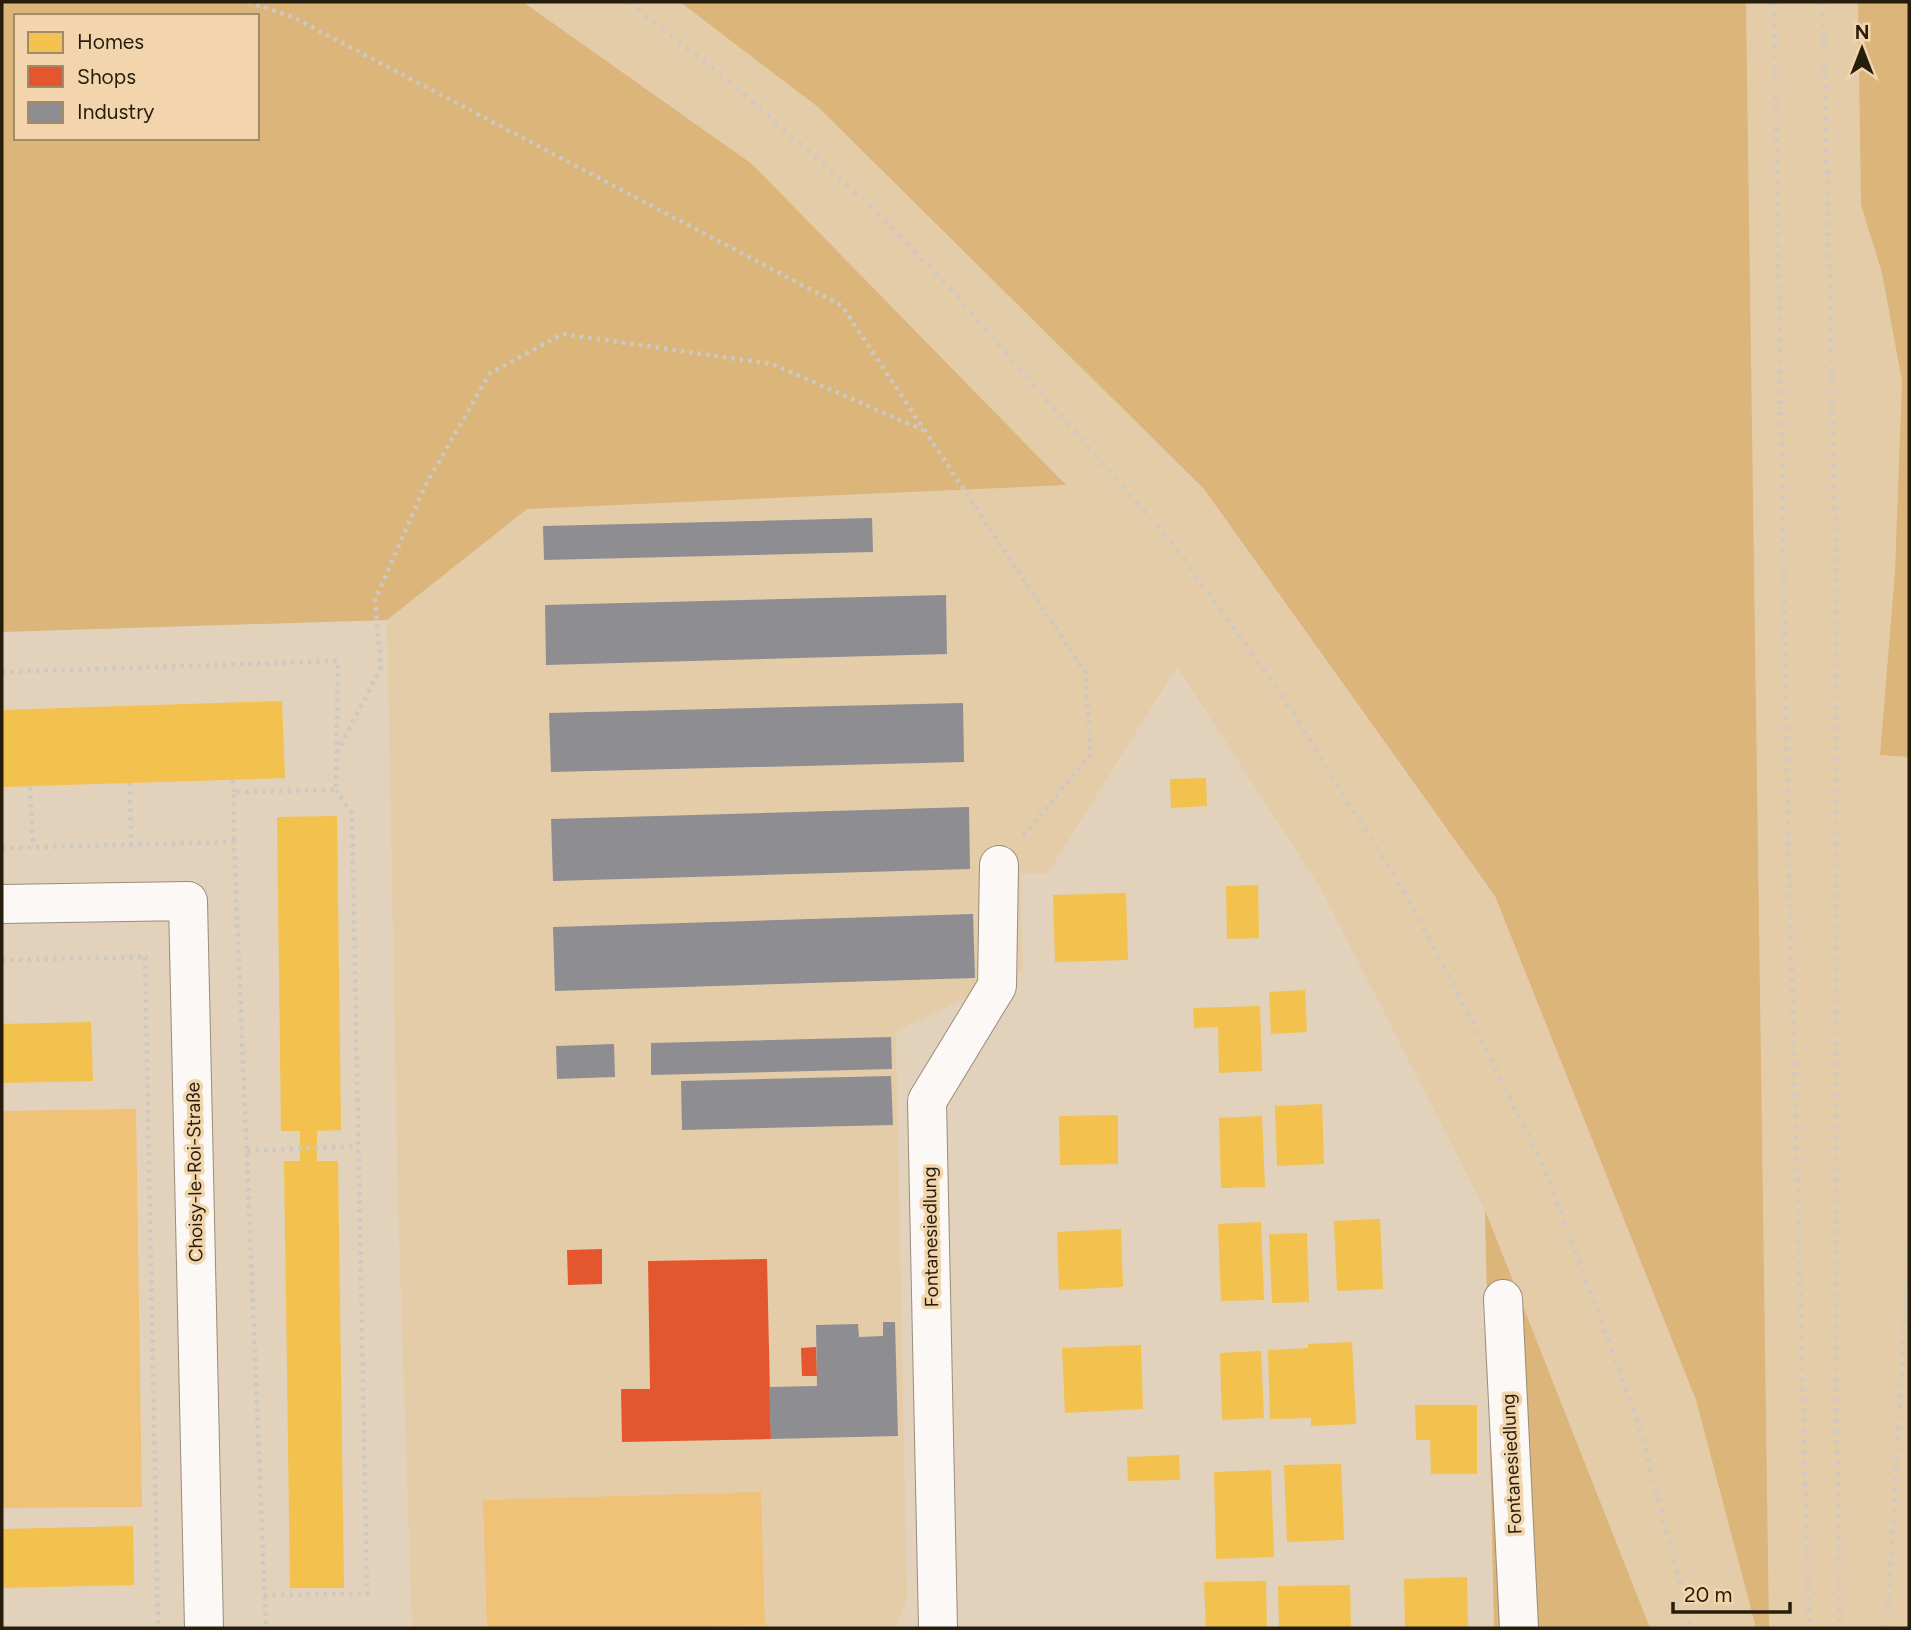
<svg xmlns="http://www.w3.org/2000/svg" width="1911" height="1630" font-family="Figtree,sans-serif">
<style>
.built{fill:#e5cca8}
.green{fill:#efc278}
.forest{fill:#dbb579;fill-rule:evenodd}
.homes{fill:#f2c14e}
.shops{fill:#e4572e}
.industry{fill:#8d8d92}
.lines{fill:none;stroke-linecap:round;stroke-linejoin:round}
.minor-casing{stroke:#998d7b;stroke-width:40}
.path{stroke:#cdc8c1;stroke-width:4.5;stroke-dasharray:3.5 5;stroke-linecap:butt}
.minor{stroke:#fbf8f5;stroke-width:38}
.rail{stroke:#cecac3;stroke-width:5;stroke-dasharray:3.5 7;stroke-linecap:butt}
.labels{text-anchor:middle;stroke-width:7;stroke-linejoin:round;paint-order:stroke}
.street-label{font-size:19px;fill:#271d0d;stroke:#f2d5ac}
</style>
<rect width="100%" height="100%" fill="#e2d2bc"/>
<!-- built -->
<path class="built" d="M523,2H680L818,107L1204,489L1495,896L1696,1400L1756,1628H1650L1485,1210L1321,889L1177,667L1048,873H1020L1023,971L896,1031L907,1599L895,1628H412L398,1206L387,620L527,509L1065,485L752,164Z
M1746,2H1858L1861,205L1882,273L1902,381L1895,571L1880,755L1909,757V1628H1769Z"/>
<!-- green -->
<path class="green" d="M136,1109L142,1507L2,1508V1111Z
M761,1492L765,1625L659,1628H487L483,1500Z"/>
<!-- forest -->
<path class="forest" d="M2,2H523L752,164L1066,485L527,509L387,620L2,632ZM16,16H257V138H16Z
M680,2H1746L1769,1628H1756L1696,1400L1495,896L1204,489L818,107Z
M1858,2H1909V757L1880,755L1895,571L1902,381L1882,273L1861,205Z
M1485,1210L1650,1628H1494Z"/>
<!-- homes -->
<path class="homes" d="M282,701L285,778L2,787V710Z
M1206,778L1207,806L1171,808L1170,779Z
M337,816L341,1130L317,1131V1161H338L344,1588H290L284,1161H300V1131H281L277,817Z
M1258,885L1259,938L1227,939L1226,886Z
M1126,893L1128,960L1055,962L1053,895Z
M1305,990L1307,1032L1271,1034L1269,992Z
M1260,1006L1262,1071L1219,1073L1218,1027L1194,1028L1193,1008Z
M91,1022L93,1081L2,1083V1024Z
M1322,1104L1324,1164L1277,1166L1275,1106Z
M1118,1115V1164L1060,1165L1059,1116Z
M1262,1116L1265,1187L1221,1188L1219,1118Z
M1380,1219L1383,1289L1337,1291L1334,1221Z
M1261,1222L1264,1300L1221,1301L1218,1224Z
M1121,1229L1123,1287L1059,1290L1057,1232Z
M1307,1233L1309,1302L1272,1303L1269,1234Z
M1352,1342L1356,1424L1311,1426V1418L1270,1419L1268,1350L1308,1348V1344Z
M1141,1345L1143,1409L1065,1413L1062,1348Z
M1261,1351L1264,1418L1222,1420L1220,1353Z
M1415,1405H1477V1474H1431L1430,1440H1416Z
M1179,1455L1180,1480L1128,1481L1127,1457Z
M1341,1464L1344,1540L1287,1542L1284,1465Z
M1271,1470L1274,1557L1216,1559L1214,1472Z
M133,1526L134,1585L2,1588V1529Z
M1467,1577L1468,1628H1405L1404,1579Z
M1266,1581L1267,1628H1206L1204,1582Z
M1350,1585L1351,1628H1279L1278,1586Z"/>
<!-- shops -->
<path class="shops" d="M602,1249V1284L568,1285L567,1250Z
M767,1259L771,1439L622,1442L621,1389H650L648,1261Z
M816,1347L817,1376H802L801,1348Z"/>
<!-- industry -->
<path class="industry" d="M872,518L873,552L544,560L543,526Z
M946,595L947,654L546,665L545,605Z
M963,703L964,762L551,772L549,713Z
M969,807L970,869L553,881L551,819Z
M973,914L975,978L555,991L553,927Z
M891,1037L892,1069L651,1075V1043Z
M614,1044L615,1077L557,1079L556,1046Z
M891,1076L893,1125L682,1130L681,1081Z
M883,1322H895L898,1436L771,1439L769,1387L817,1386L816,1325L858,1324L859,1337L883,1336Z"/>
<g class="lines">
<!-- minor casing -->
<g class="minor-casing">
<path id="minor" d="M2,904L188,901L204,1628
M1503,1299L1519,1628
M938,1628L927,1101L997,986L999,865"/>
</g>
<!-- path -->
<path class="path" d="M248,2L293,17L842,306L1085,672L1091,754L1022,837
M2,672L338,661L336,790L234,792V842
M337,753L381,667L375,600L425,486L490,373L563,334L772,364L923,430
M233,780L234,792
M130,783L131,845
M30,787L33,847
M2,848L234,842L266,1628
M145,957L158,1628
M2,960L148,957
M247,1151L358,1146
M264,1595L367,1594L352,813L336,790"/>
<!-- minor -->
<use href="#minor" class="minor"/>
<!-- rail -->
<path class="rail" d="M629,2L731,83L870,205L957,296L1175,547L1281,694L1409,900L1475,1027L1545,1170L1636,1415L1692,1628
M1774,2L1788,833L1809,1628
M1823,2L1835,512V1327L1840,1628
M1887,1628L1909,1245"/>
</g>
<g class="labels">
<!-- street labels -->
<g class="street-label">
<text transform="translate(194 1172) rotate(-91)" y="7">Choisy-le-Roi-Straße</text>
<text transform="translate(930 1237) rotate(-91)" y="7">Fontanesiedlung</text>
<text transform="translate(1511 1464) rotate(-93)" y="7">Fontanesiedlung</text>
</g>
</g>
<!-- border -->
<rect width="1911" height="1630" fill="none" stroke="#271d0d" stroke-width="7"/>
<!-- legend -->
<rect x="14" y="14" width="245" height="126" fill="#f2d5ac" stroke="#a18b6c" stroke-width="2"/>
<rect x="28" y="32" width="35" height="21" fill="#f2c14e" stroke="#a18b6c" stroke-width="2"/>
<text x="77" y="49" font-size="21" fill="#271d0d">Homes</text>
<rect x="28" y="66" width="35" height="21" fill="#e4572e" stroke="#a18b6c" stroke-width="2"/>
<text x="77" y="84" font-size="21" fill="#271d0d">Shops</text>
<rect x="28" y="102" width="35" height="21" fill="#8d8d92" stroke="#a18b6c" stroke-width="2"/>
<text x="77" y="119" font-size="21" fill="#271d0d">Industry</text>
<!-- north arrow -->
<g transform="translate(1862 49)" stroke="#f2d5ac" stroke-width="5" paint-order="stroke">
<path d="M0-5L12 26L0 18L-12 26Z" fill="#271d0d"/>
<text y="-10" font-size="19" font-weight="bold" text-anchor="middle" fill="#271d0d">N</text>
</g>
<!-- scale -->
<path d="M1673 1602v10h117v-10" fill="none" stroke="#271d0d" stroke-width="3.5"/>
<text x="1684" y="1602" font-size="21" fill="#271d0d" stroke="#f2d5ac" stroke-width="5" paint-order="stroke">20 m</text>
</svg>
